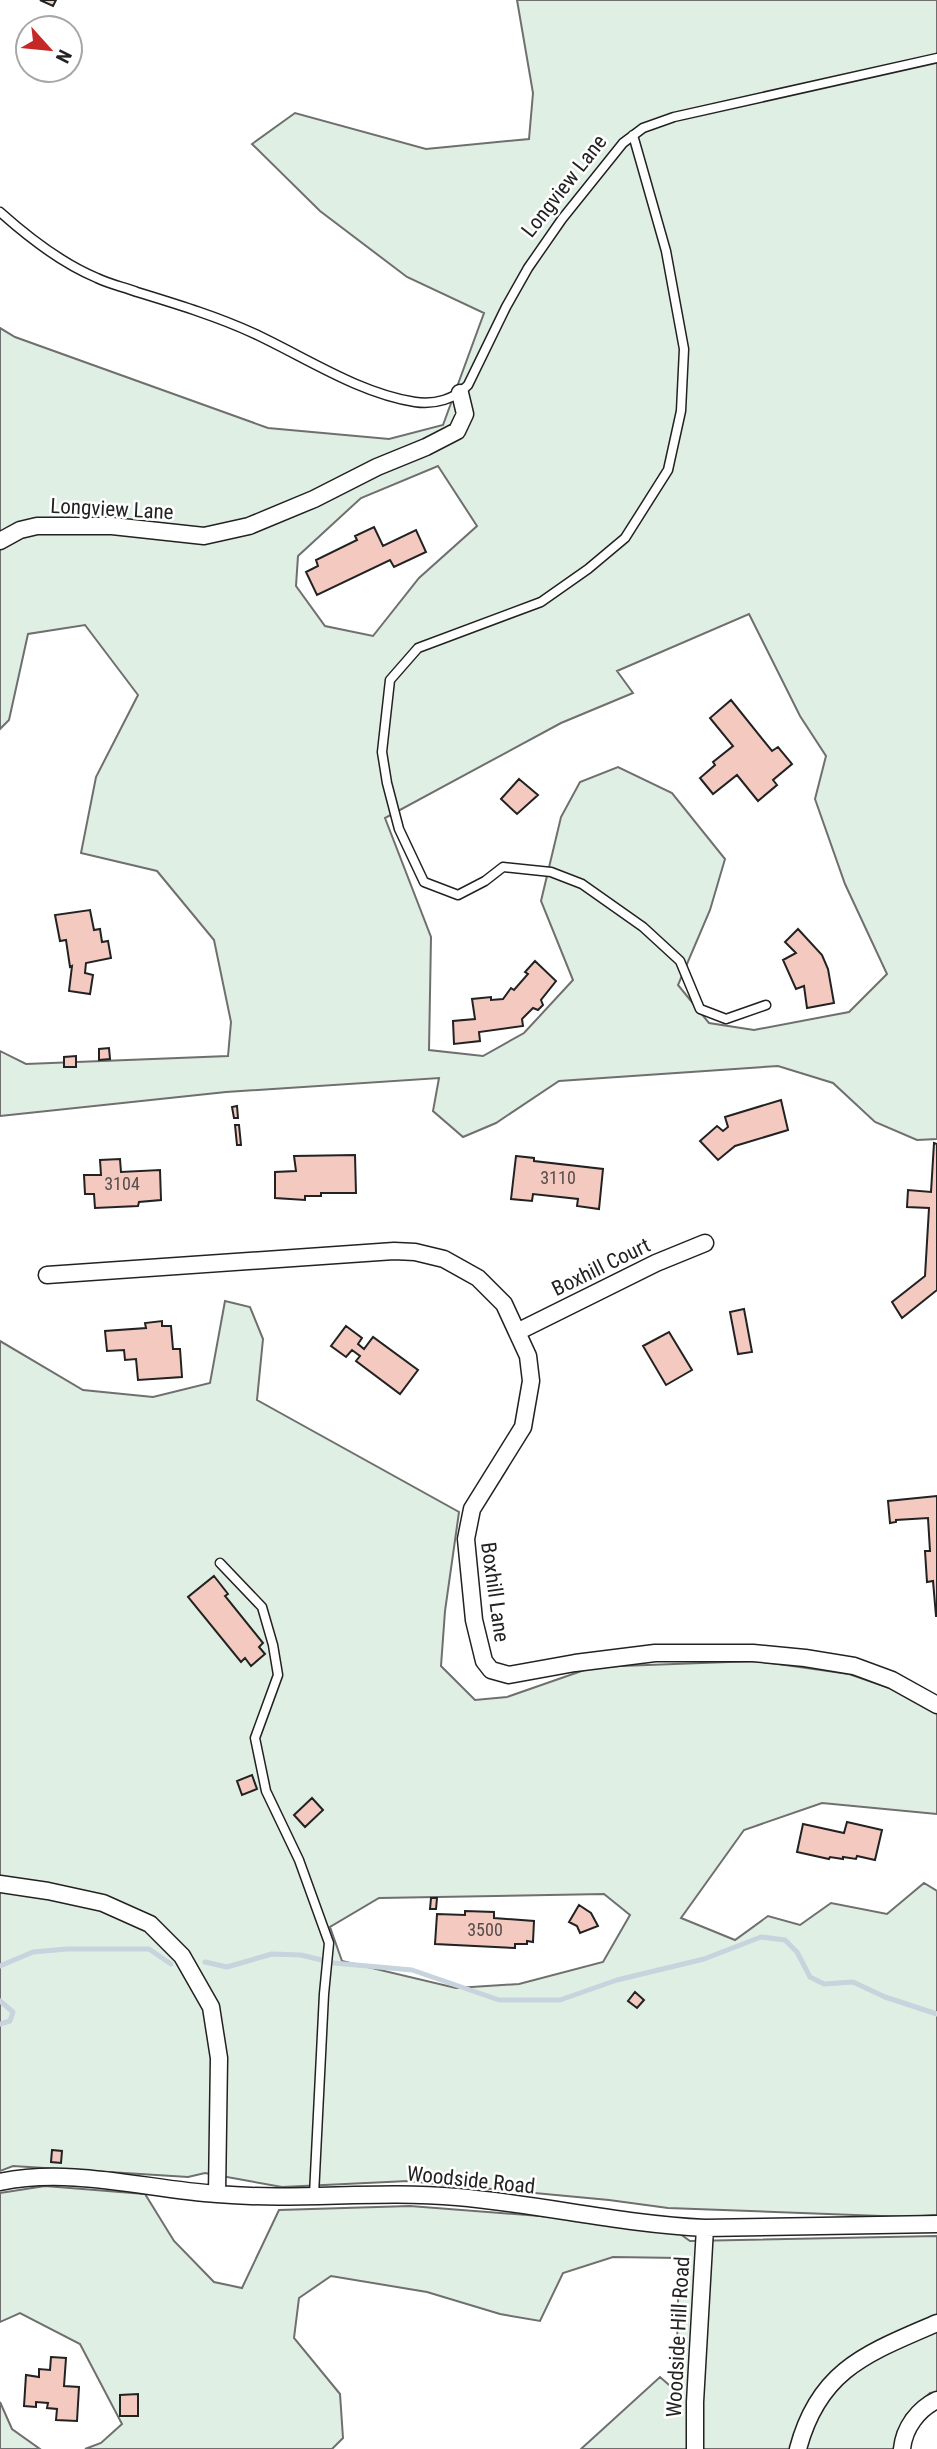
<svg xmlns="http://www.w3.org/2000/svg" width="937" height="2449" font-family="'Roboto Condensed',sans-serif">
<style>
.green{fill:#e0efe3;stroke:#6f6f6f;stroke-width:2;fill-rule:evenodd}
.lines{fill:none;stroke-linecap:round;stroke-linejoin:round}
.stream{stroke:#c7d3dd;stroke-width:5}
.building{fill:#f3c9c0;stroke:#222;stroke-width:2}
.lane-casing{stroke:#222;stroke-width:11}
.street-casing{stroke:#222;stroke-width:19}
.lane{stroke:#fff;stroke-width:8}
.street{stroke:#fff;stroke-width:16}
.labels{text-anchor:middle;stroke-width:5;stroke-linejoin:round;paint-order:stroke}
.number-label{font-size:18px;fill:#564c4a}
.street-label{font-size:21px;fill:#222;stroke:#fff}
</style>
<rect width="100%" height="100%" fill="#fff"/>
<!-- green -->
<path class="green" d="M517,0H937V1139L917,1140L875,1122L833,1083L778,1066L559,1081L496,1123L463,1137L433,1111L439,1078L226,1092L0,1116V1051L26,1064L228,1056L231,1022L214,940L157,871L81,853L96,777L138,695L85,625L28,634L9,720L0,729V328L15,337L268,428L389,439L443,425L484,313L407,277L320,211L252,144L295,113L426,149L529,139L533,93ZM438,466L477,526L419,578L373,636L325,626L296,586L298,556L361,498ZM749,614L800,716L826,756L815,799L845,884L887,974L849,1012L754,1030L709,1023L678,985L710,910L725,859L672,793L618,767L580,782L561,817L541,901L573,980L524,1033L483,1056L429,1050L431,937L385,818L561,723L633,693L617,671Z
M225,1301L250,1307L263,1339L257,1400L459,1512L445,1611L441,1666L475,1700L507,1697L593,1667L756,1661L849,1674L904,1693L937,1714V1814L822,1803L744,1830L681,1918L735,1940L768,1916L800,1925L831,1903L887,1914L924,1883L937,1891V2215L907,2217L668,2208L609,2200L408,2181L282,2187L205,2173L188,2177L13,2166L0,2171V1341L83,1390L153,1397L210,1383ZM604,1894L630,1915L603,1962L519,1984L456,1988L342,1961L330,1927L379,1898Z
M45,2186L145,2194L174,2241L214,2282L242,2288L279,2210L410,2206L669,2226L690,2241L937,2236V2392L930,2393L906,2415L896,2449H581L660,2377L676,2391L679,2258L613,2257L563,2273L540,2321L500,2314L427,2292L331,2276L299,2298L294,2338L340,2394L343,2438L332,2449H85L101,2443L122,2424L80,2344L20,2313L0,2322V2193Z
M0,2402L12,2429L40,2449H0Z"/>
<g class="lines">
<!-- stream -->
<path class="stream" d="M205,1962L227,1967L272,1954L301,1955L334,1963L412,1970L499,2000H560L617,1980L704,1959L761,1937L785,1940L797,1952L810,1977L824,1984L853,1982L885,1997L937,2014
M0,1966L33,1952L67,1949H149L171,1964
M0,2001L13,2012L10,2021L0,2024"/>
</g>
<!-- building -->
<path class="building" d="M40,0H56L53,6Z
M374,527L383,546L416,530L426,552L394,567L390,560L317,595L306,572L318,566L316,560L357,540L355,536Z
M731,700L772,751L778,747L792,764L773,780L777,785L758,801L737,775L713,794L700,778L715,765L713,762L733,746L710,718Z
M519,779L538,795L517,814L501,799Z
M90,910L94,930L100,929L102,942L108,941L111,958L86,963L85,973L93,975L90,994L69,991L72,966L70,967L66,940L60,941L55,915Z
M798,929L822,955L828,969L834,1003L807,1008L804,986L796,989L783,960L796,953L785,942Z
M535,961L556,981L541,1000L543,1005L538,1010L533,1008L522,1019L523,1026L479,1032L480,1041L454,1044L453,1021L475,1019L472,999L491,997V1000L503,999L511,988L514,990L528,974L525,972Z
M109,1048L110,1059L99,1060V1049Z
M76,1056V1067H64V1057Z
M781,1100L788,1130L735,1146L718,1160L700,1141L717,1126L723,1131L728,1127L725,1117Z
M237,1106L238,1118H234L232,1107Z
M235,1125H239L241,1145H237Z
M934,1143L937,1144V1290L902,1318L892,1302L925,1276L929,1208L907,1207L908,1190L931,1192Z
M355,1155L356,1193H321V1196H305V1200L275,1198V1172L296,1171L294,1156Z
M516,1156L534,1158V1161L603,1169L599,1209L577,1206L578,1199L533,1194L532,1201L511,1199Z
M120,1159L121,1172L160,1170L161,1200L139,1202L138,1206L95,1208L94,1194H85L84,1175H101L100,1160Z
M744,1309L752,1352L738,1354L730,1312Z
M162,1321V1326H171L173,1349H180L182,1377L138,1380L136,1359L125,1360L124,1350L107,1351L105,1331L146,1328L145,1323Z
M346,1326L362,1338L358,1344L364,1349L373,1337L418,1370L400,1394L356,1361L360,1356L352,1350L346,1357L331,1346Z
M669,1332L692,1370L666,1385L643,1346Z
M937,1496V1616H936L933,1581L927,1582L925,1551H930L928,1518L896,1520V1522L890,1523L888,1501Z
M214,1576L228,1594L225,1596L263,1643L259,1647L265,1654L251,1666L245,1658L241,1662L188,1597Z
M252,1775L257,1789L242,1795L237,1781Z
M312,1798L323,1810L305,1827L294,1815Z
M847,1822L882,1830L875,1860L857,1856L856,1859L843,1857V1859L830,1857L829,1859L797,1852L803,1824L844,1833Z
M431,1898H437L436,1909H430Z
M579,1905L591,1913L598,1926L580,1933L577,1926L569,1922Z
M465,1911L494,1912V1918L534,1921L533,1942L527,1941V1944H515V1948L435,1944L437,1914L465,1915Z
M635,1992L644,2000L637,2008L628,2001Z
M52,2150L62,2151L61,2163L51,2162Z
M51,2357L66,2358L64,2386L79,2387L77,2421L56,2420L57,2409L47,2408L48,2403L36,2402V2407L24,2406L26,2375L39,2377V2369L50,2370Z
M138,2394V2416H120V2395Z"/>
<g class="lines">
<!-- lane casing -->
<g class="lane-casing">
<path id="lane" d="M633,135L666,251L684,349L681,411L668,470L625,538L588,569L541,602L418,648L390,680L382,752L387,783L399,829L424,882L458,895L485,881L503,867L551,872L582,884L643,927L680,961L700,1009L726,1019L766,1005
M0,212C29,238 61,263 97,278C109,284 124,287 137,292C176,304 216,316 253,333C305,357 358,393 415,402C435,405 455,399 468,385L506,307L528,268L562,219L623,143L643,128L674,117L937,58
M220,1563L262,1607L273,1645L278,1675L255,1738L266,1791L299,1860L329,1943L324,1994L314,2195"/>
</g>
<!-- street casing -->
<g class="street-casing">
<path id="street" d="M0,541L20,530L37,526H112L204,536L249,526L314,499L377,467L426,447L457,431L465,414L460,393
M47,1275L394,1251L415,1252L444,1259L478,1278L504,1304L528,1356L531,1381L523,1427L472,1509L466,1539L474,1620L484,1661L491,1670L509,1675L575,1663L655,1653H753L805,1658L854,1666L892,1680L937,1705
M517,1332L656,1263L705,1243
M0,1884L48,1891L103,1903L150,1924L182,1956L211,2007L219,2058L217,2194
M0,2182C71,2167 146,2189 217,2194C297,2201 377,2190 457,2197C540,2204 621,2224 705,2228L937,2224
M695,2449V2402L705,2228
M798,2449C819,2369 868,2353 937,2323
M902,2449C904,2428 918,2409 937,2400"/>
</g>
<!-- lane -->
<use href="#lane" class="lane"/>
<!-- street -->
<use href="#street" class="street"/>
</g>
<g class="labels">
<!-- number labels -->
<g class="number-label">
<text x="558" y="1184">3110</text>
<text x="122" y="1190">3104</text>
<text x="485" y="1936">3500</text>
</g>
<!-- street labels -->
<g class="street-label">
<text transform="translate(564 186) rotate(-52)" y="7">Longview Lane</text>
<text transform="translate(112 509) rotate(3)" y="7">Longview Lane</text>
<text transform="translate(601 1267) rotate(-26)" y="7">Boxhill Court</text>
<text transform="translate(495 1592) rotate(82)" y="7">Boxhill Lane</text>
<text transform="translate(471 2180) rotate(6)" y="7">Woodside Road</text>
<text transform="translate(678 2337) rotate(-87)" y="7">Woodside Hill Road</text>
</g>
</g>
<!-- north arrow -->
<g transform="translate(49 49) rotate(117)"><circle r="33" fill="#ffffff" stroke="#a7a7a7" stroke-width="2"/>
<path d="M0-5L12 26L0 18L-12 26Z" fill="#c62828"/>
<text y="-10" font-size="19" font-weight="bold" text-anchor="middle" fill="#222222">N</text>
</g>
</svg>
